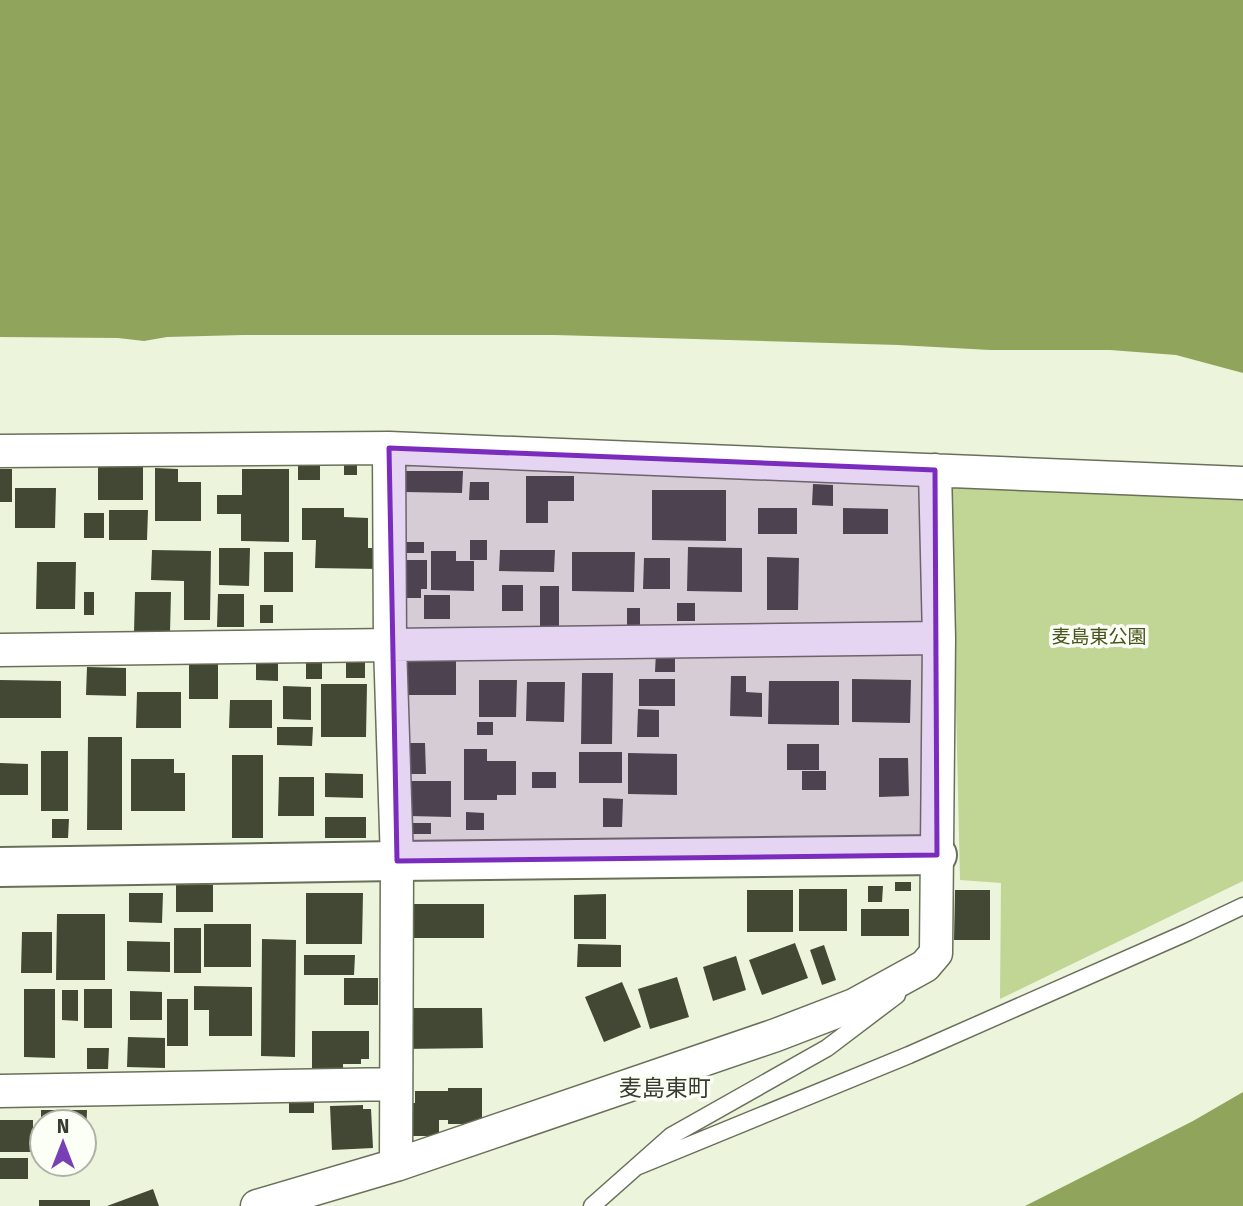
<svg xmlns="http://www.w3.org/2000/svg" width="1243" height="1206" font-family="'Fira Sans','Noto Sans JP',sans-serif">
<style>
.green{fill:#c1d594}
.water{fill:#90a55b}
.building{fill:#424834}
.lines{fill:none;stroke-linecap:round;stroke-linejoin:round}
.service-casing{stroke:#69705a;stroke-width:19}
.minor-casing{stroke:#69705a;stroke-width:35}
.tertiary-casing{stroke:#69705a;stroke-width:42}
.service{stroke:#fff;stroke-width:16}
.minor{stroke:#fff;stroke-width:32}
.tertiary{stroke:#fff;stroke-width:38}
.marked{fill:#7b2cbf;fill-opacity:0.2;stroke:#7b2cbf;stroke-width:5;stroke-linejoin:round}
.labels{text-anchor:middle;stroke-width:7;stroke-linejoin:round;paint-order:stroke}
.park-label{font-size:19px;fill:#46541e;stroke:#fcfff5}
.quarter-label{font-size:23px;fill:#383b31;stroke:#fcfff5}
</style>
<rect width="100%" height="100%" fill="#ecf4db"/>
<!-- green -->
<path class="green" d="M951,485L1243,492V881L1000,999L1001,883L960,880Z"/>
<!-- water -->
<path class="water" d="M0,0H1243V373L1176,355L1110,350H990L898,345L555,335H243L167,337L144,341L118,338L0,337Z
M1243,1092V1206H1025L1193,1121Z"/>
<!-- building -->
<path class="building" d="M98,461L143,462V500H98Z
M298,462H320V480H298Z
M344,464H357V475H344Z
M155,468L178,469V482H201V521H155Z
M0,469H12V502H0Z
M242,469H289V542L241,541V514H217V495H242Z
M404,471H463L462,493L404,492Z
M526,476H574V501H548V523H526Z
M470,482H489V500H469Z
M813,484L833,485V506L812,505Z
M15,488H56L55,528H15Z
M652,490H726V541L652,540Z
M302,508H344V517L368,518V548H381L380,569L315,568L316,540H302Z
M758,508H797V534H758Z
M843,508L888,509V534H843Z
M109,510H148L147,540H109Z
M84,513H104V538H84Z
M470,540H487V560H470Z
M401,542H424V553H401Z
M688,547L742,548V592L687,591Z
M219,548H250L249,586L219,585Z
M152,550L211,551L210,620H184V581L151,580Z
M500,550H555L554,572L499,571Z
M431,551H456V561H474V591L431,590Z
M264,552H293V592H264Z
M572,552H635L634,592L572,591Z
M767,557L799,558L798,610H767Z
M644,558H670V589H643Z
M403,560H427V589H421V598H402Z
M37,562H76L75,609H36Z
M502,585H523V611H502Z
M540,586H559V627L540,626Z
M84,592H94V615H84Z
M135,592H171L170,633H134Z
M218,594H244V627H217Z
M424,595H450V619H424Z
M677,603H695V621H677Z
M260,605H273V623H260Z
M627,608H640V627H627Z
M656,652H675V672H655Z
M408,654H456V695H407Z
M189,659L218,660V699H189Z
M256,659H278V681L256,680Z
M346,661H365V678H346Z
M306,662H322V679H306Z
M87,667L126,668V696L86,695Z
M582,673H613L612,744H581Z
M731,676H746V692L762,693V717L730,716Z
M639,679H675V706H639Z
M852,679L911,680L910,723L852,722Z
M0,680L61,681V718H0Z
M479,680H517L516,717H479Z
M769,681H839V725L768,724Z
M527,682H565L564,722L526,721Z
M321,684H367L366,737H321Z
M283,686L311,687V720L283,719Z
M137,692H181V728H136Z
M230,700H272V728H229Z
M638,709L659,710V737H637Z
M477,722H493V735H477Z
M277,727H313L312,746L277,745Z
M88,737H122V830H87Z
M406,743H425L426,774H407Z
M787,744H819V770H787Z
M464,749H487V761H516V795H497V800H464Z
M41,751H68V811H41Z
M579,752H622V783H579Z
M628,753L677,754V795L628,794Z
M232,755H263V838H232Z
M879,758H908L909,796L879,797Z
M131,759H174V773H185V811H131Z
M0,763L28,764V795H0Z
M802,771H826V790H802Z
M532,772H556V788H532Z
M325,773L363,774V798L325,797Z
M279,777H314V816H278Z
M411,781H451V817L410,816Z
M603,798L623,799L622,827H603Z
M466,812L484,813V830H466Z
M325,817H366V838H325Z
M52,819H69L68,838H52Z
M413,823H431V834H413Z
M895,882H911V891H895Z
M176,885H213V912H176Z
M868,886H883L882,902H868Z
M799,889H847V931H799Z
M747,890H793V932H747Z
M955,890H990V940H954Z
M129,893H163L162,923L129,922Z
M306,893H363L362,944H306Z
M606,894V939H574V895Z
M408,904H484V938H408Z
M861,909H909V936H861Z
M57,914H105V980H56Z
M204,924H251V967H204Z
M174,928H201V973H174Z
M22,932H52V973H21Z
M262,939L296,940L295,1057L261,1056Z
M127,941L170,942V972L127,971Z
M795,943L808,978L762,995L749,960Z
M578,944L621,945V967H577Z
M824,945L836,980L822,985L810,950Z
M304,955H355L354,975H304Z
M736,956L746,990L713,1001L703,967Z
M677,977L689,1017L650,1029L638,989Z
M344,978H378V1005H344Z
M622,982L641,1027L604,1042L585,997Z
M194,986L252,987V1036H209V1010H194Z
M24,989H55V1058L24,1057Z
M84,989H112V1028H84Z
M62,990H78V1021L62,1020Z
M130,991L162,992V1020H130Z
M167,999H188V1046H167Z
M401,1008H482L483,1048L401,1049Z
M312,1031H369V1059H361V1064H343V1069H312Z
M128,1037L165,1038V1068L127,1067Z
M87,1048H109L108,1069H87Z
M448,1088H482V1124H448V1120H439V1136H405L404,1103H415V1091H448Z
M289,1093H314V1113H289Z
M363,1105V1109H371L373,1148L332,1150L330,1106Z
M41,1110H87L86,1138H84V1122H41Z
M0,1120H33V1152H0Z
M0,1158H28V1179H0Z
M153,1189L159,1206H107Z
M39,1200H90V1206H39Z"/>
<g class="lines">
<!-- service casing -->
<g class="service-casing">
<path id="service" d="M636,1167L909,1055L1188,932L1243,906
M592,1206L671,1136L827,1048L897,995"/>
</g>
<!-- minor casing -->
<g class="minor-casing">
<path id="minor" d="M389,448L390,645L397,861L396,1165
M0,451L389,448L1243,483
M0,650L939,638
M0,1091L396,1084
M257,1206L396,1165L776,1035L854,1005L925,966L936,953L939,638L935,470"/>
</g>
<!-- tertiary casing -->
<g class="tertiary-casing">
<path id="tertiary" d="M0,867L397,861L937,855"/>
</g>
<!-- service -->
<use href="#service" class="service"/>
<!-- minor -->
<use href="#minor" class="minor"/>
<!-- tertiary -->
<use href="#tertiary" class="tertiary"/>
</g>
<!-- marked area -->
<path class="marked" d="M389,448L935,470L937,855L397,861Z"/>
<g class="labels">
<!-- park labels -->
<g class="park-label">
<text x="1099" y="643">麦島東公園</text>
</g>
<!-- quarter labels -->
<g class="quarter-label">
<text x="665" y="1096">麦島東町</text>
</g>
</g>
<!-- north arrow -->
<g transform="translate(63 1143)"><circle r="33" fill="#fcfff5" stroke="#aeb1a7" stroke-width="2"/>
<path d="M0-5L12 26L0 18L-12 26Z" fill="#7840b6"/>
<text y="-10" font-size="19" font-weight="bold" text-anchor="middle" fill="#383b31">N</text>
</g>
</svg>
